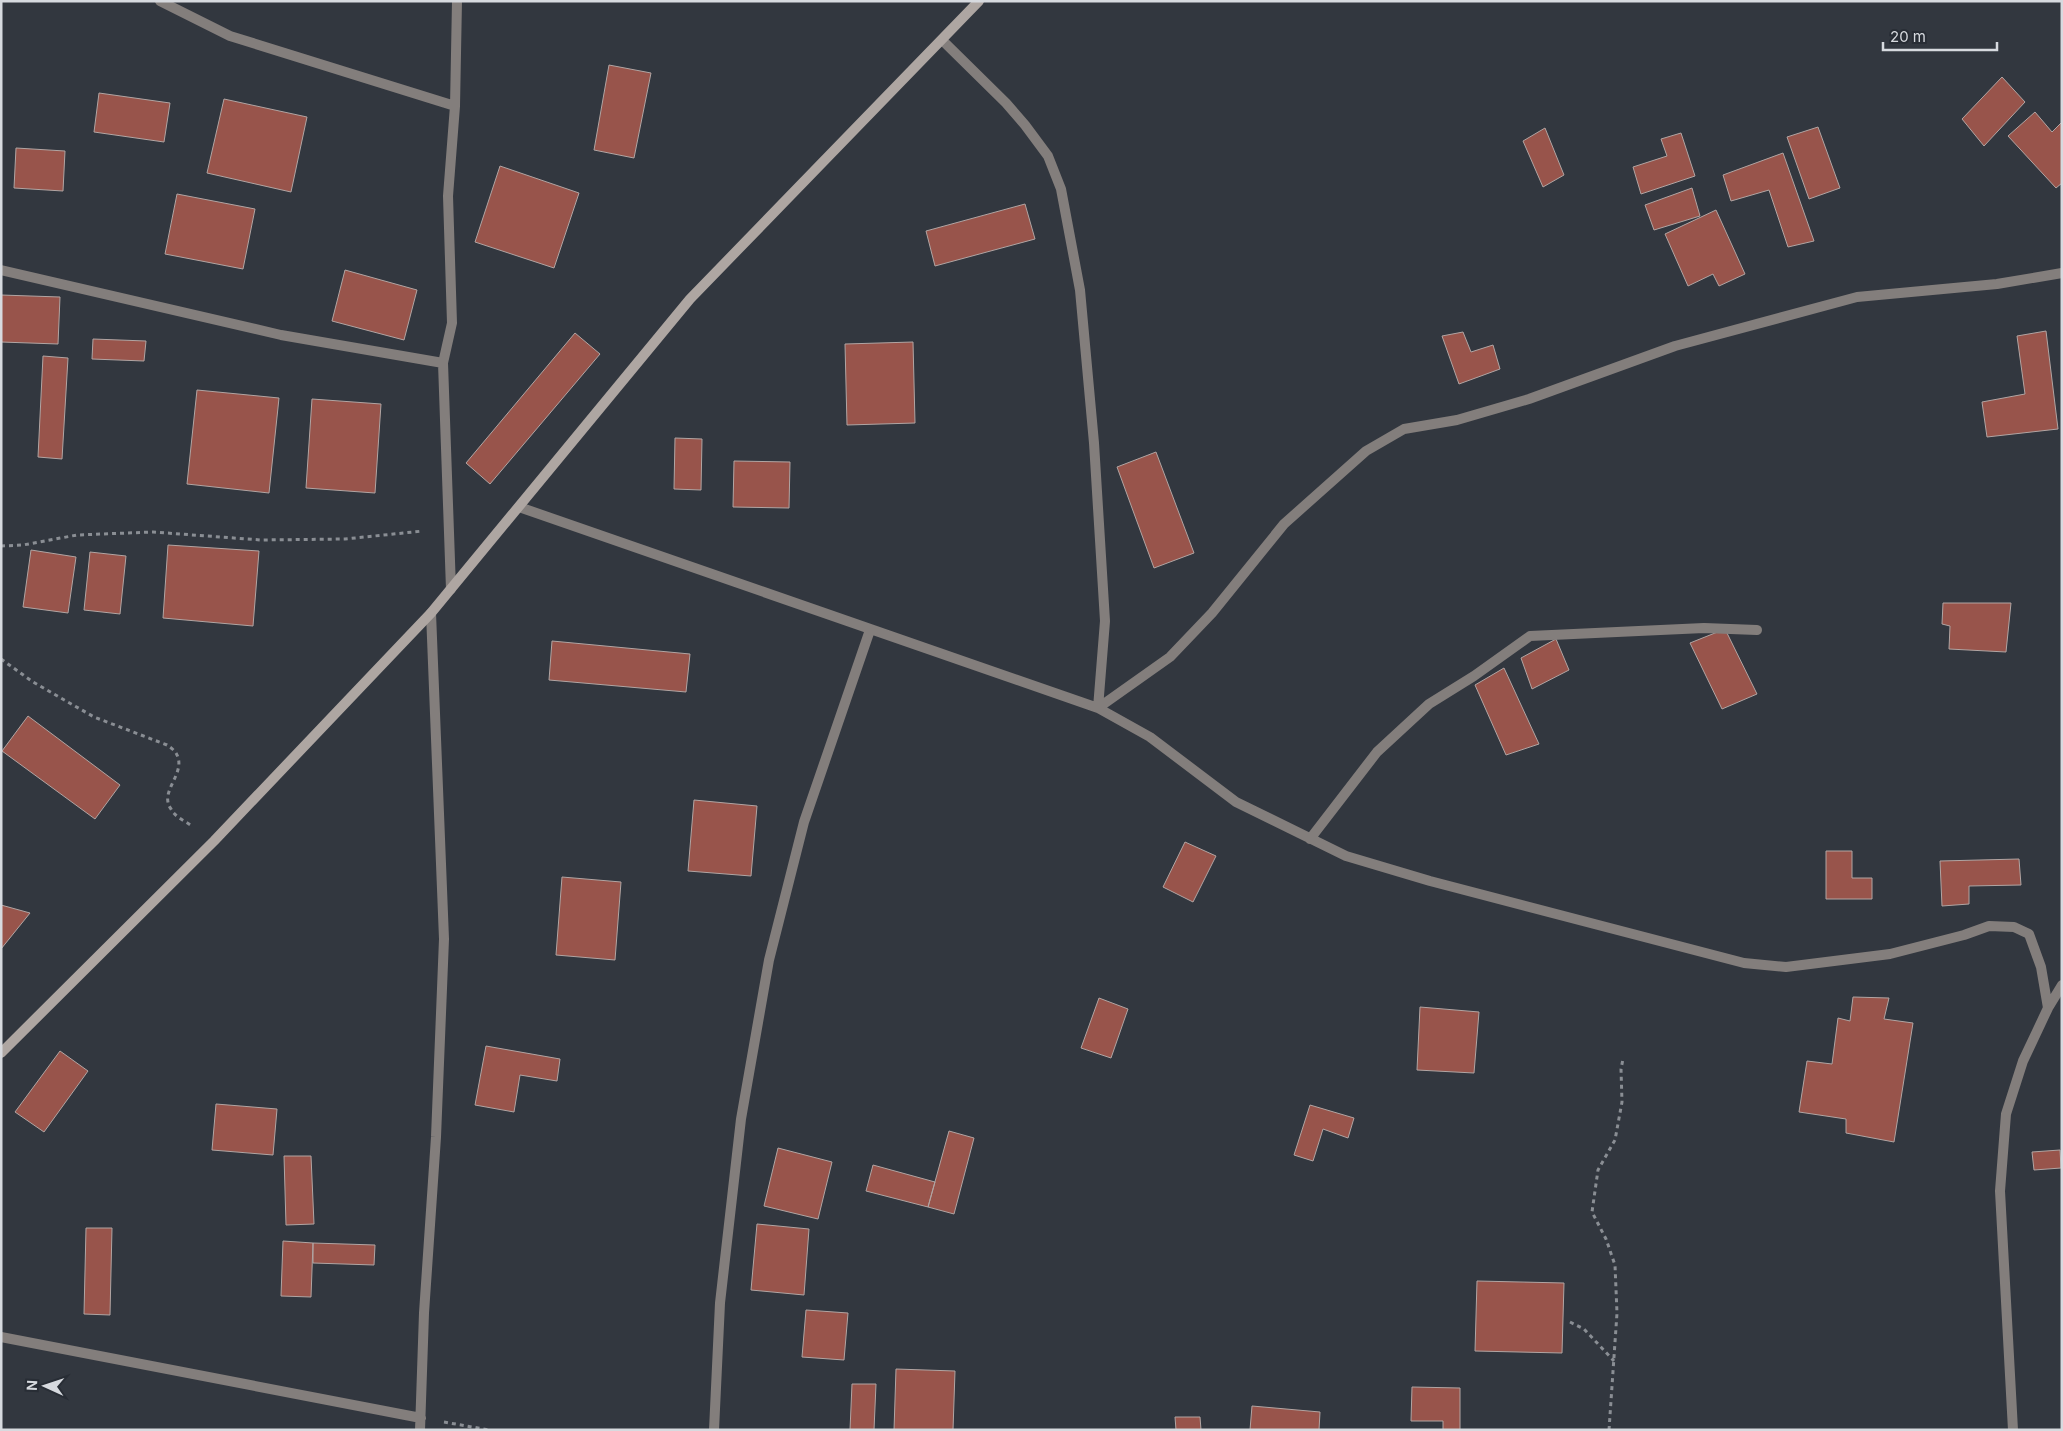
<svg xmlns="http://www.w3.org/2000/svg" width="2063" height="1431" font-family="Inter,sans-serif">
<style>
.building{fill:#98544b;stroke:#b1a5a3}
.lines{fill:none;stroke-linecap:round;stroke-linejoin:round}
.path{stroke:#8a8e94;stroke-width:3;stroke-dasharray:4 4;stroke-linecap:butt}
.street{stroke:#837e7c;stroke-width:10}
.secondary{stroke:#aea6a2;stroke-width:10}
</style>
<rect width="100%" height="100%" fill="#32373f"/>
<!-- building -->
<path class="building" d="M609,65L651,73L634,158L594,150Z
M2002,77L2025,102L1984,146L1962,119Z
M99,93L170,103L164,142L94,132Z
M224,99L307,117L291,192L207,173Z
M2035,112L2052,132L2062,122V183L2056,188L2008,136Z
M1818,127L1840,188L1809,199L1787,137Z
M1545,128L1564,175L1543,187L1523,141Z
M1681,133L1695,176L1641,194L1633,167L1667,156L1661,139Z
M16,148L65,151L63,191L14,188Z
M1783,153L1814,241L1788,247L1769,190L1731,201L1723,175Z
M500,166L579,193L554,268L475,242Z
M1692,188L1700,216L1654,230L1645,205Z
M177,194L255,209L243,269L165,254Z
M1025,204L1035,239L935,266L926,231Z
M1716,210L1745,274L1719,286L1713,274L1688,286L1665,234Z
M345,270L417,290L404,340L332,321Z
M1,295L60,297L58,344L1,342Z
M2046,331L2058,429L1987,437L1982,402L2025,394L2017,336Z
M1463,332L1471,352L1493,345L1500,369L1459,384L1442,336Z
M575,333L600,354L490,484L466,463Z
M93,339L146,341L144,361L92,359Z
M913,342L915,423L847,425L845,344Z
M43,356L68,358L62,459L38,457Z
M197,390L279,398L269,493L187,484Z
M312,399L381,404L375,493L306,488Z
M675,438L702,439L701,490L674,489Z
M1156,452L1194,553L1154,568L1117,467Z
M734,461L790,462L789,508L733,507Z
M168,545L259,551L253,626L163,618Z
M31,550L76,557L68,613L23,607Z
M90,552L126,556L120,614L84,610Z
M1943,603H2011L2006,652L1949,649L1950,626L1942,624Z
M1725,629L1757,694L1722,709L1690,643Z
M1556,639L1569,670L1532,689L1521,658Z
M552,641L690,654L686,692L549,680Z
M1504,668L1539,744L1506,755L1475,685Z
M28,716L120,785L95,819L2,751Z
M694,800L757,806L751,876L688,871Z
M1185,842L1216,856L1193,902L1163,887Z
M1826,851H1852V878H1872V899H1826Z
M2019,859L2021,885L1969,886V904L1942,906L1940,861Z
M562,877L621,882L615,960L556,955Z
M1,905L30,913L1,949Z
M1853,997L1889,998L1884,1019L1913,1023L1894,1142L1846,1133V1119L1799,1112L1807,1061L1832,1064L1838,1018L1850,1021Z
M1099,998L1128,1009L1111,1058L1081,1048Z
M1420,1007L1479,1012L1474,1073L1417,1070Z
M486,1046L560,1059L557,1081L520,1075L514,1112L475,1105Z
M60,1051L88,1071L44,1132L15,1112Z
M216,1104L277,1109L273,1155L212,1150Z
M1310,1105L1354,1118L1348,1138L1323,1129L1313,1161L1294,1155Z
M949,1131L974,1138L954,1214L928,1207Z
M778,1148L832,1162L818,1219L764,1206Z
M2060,1150L2061,1168L2034,1170L2032,1152Z
M284,1156H311L314,1224L286,1225Z
M873,1165L935,1182L928,1207L866,1191Z
M757,1224L809,1229L804,1295L751,1290Z
M86,1228H112L110,1315L84,1314Z
M283,1241L313,1243L311,1297L281,1296Z
M313,1243L375,1245L374,1265L313,1263Z
M1477,1281L1564,1283L1562,1353L1475,1351Z
M806,1310L848,1313L844,1360L802,1357Z
M896,1369L955,1371L953,1430H894Z
M852,1384H876L874,1430H850Z
M1412,1387L1460,1388V1430H1443V1421H1411Z
M1252,1406L1320,1412L1319,1430H1250Z
M1175,1417H1200L1201,1430H1176Z"/>
<g class="lines">
<!-- path -->
<path class="path" d="M1,546L23,545L77,535L153,532L261,540L345,539L423,531
M1,659L33,682L94,717L167,745C170,747 174,750 176,753C188,773 158,791 171,809C175,817 185,821 192,826
M1570,1322L1584,1329L1614,1361
M444,1422L489,1430
M1609,1430L1617,1313L1615,1265L1606,1239L1592,1212L1598,1170L1615,1140L1622,1102L1621,1069L1623,1059"/>
<!-- street -->
<path class="street" d="M160,1L230,36L455,106
M942,40L1006,103L1025,125L1048,156L1061,189L1080,290L1094,443L1105,621L1098,708
M1,270L281,335L443,363
M519,507L1098,708L1150,737L1236,802L1346,856L1430,881L1744,963L1786,967L1890,954L1964,935L1989,926L2014,927L2029,934L2041,967L2048,1008
M451,589L443,363L452,323L448,196L455,106L457,1
M1098,708L1170,657L1212,613L1284,524L1366,451L1404,429L1457,420L1529,399L1675,346L1857,297L1997,284L2062,273
M1310,839L1377,752L1429,704L1474,676L1530,636L1704,628L1757,630
M1,1337L421,1418
M420,1430L424,1313L436,1137L444,939L431,613
M714,1430L720,1303L741,1119L769,960L804,822L870,630
M2013,1430L2000,1191L2006,1114L2023,1061L2048,1008L2062,985"/>
<!-- secondary -->
<path class="secondary" d="M1,1053L214,841L431,613L690,299L979,1"/>
</g>
<!-- border -->
<rect width="2063" height="1431" fill="none" stroke="#d7dadf" stroke-width="5"/>
<!-- north arrow -->
<g transform="translate(45 1386) rotate(273)" stroke="#282d35" stroke-width="4" paint-order="stroke">
<path d="M0-4L9 19L0 12L-9 19Z" fill="#d7dadf"/>
<text y="-8" font-size="14" font-weight="bold" text-anchor="middle" fill="#d7dadf">N</text>
</g>
<!-- scale -->
<path d="M1883 42v8h114v-8" fill="none" stroke="#d7dadf" stroke-width="2.5"/>
<text x="1890" y="42" font-size="15" fill="#d7dadf" stroke="#282d35" stroke-width="4" paint-order="stroke">20 m</text>
</svg>
